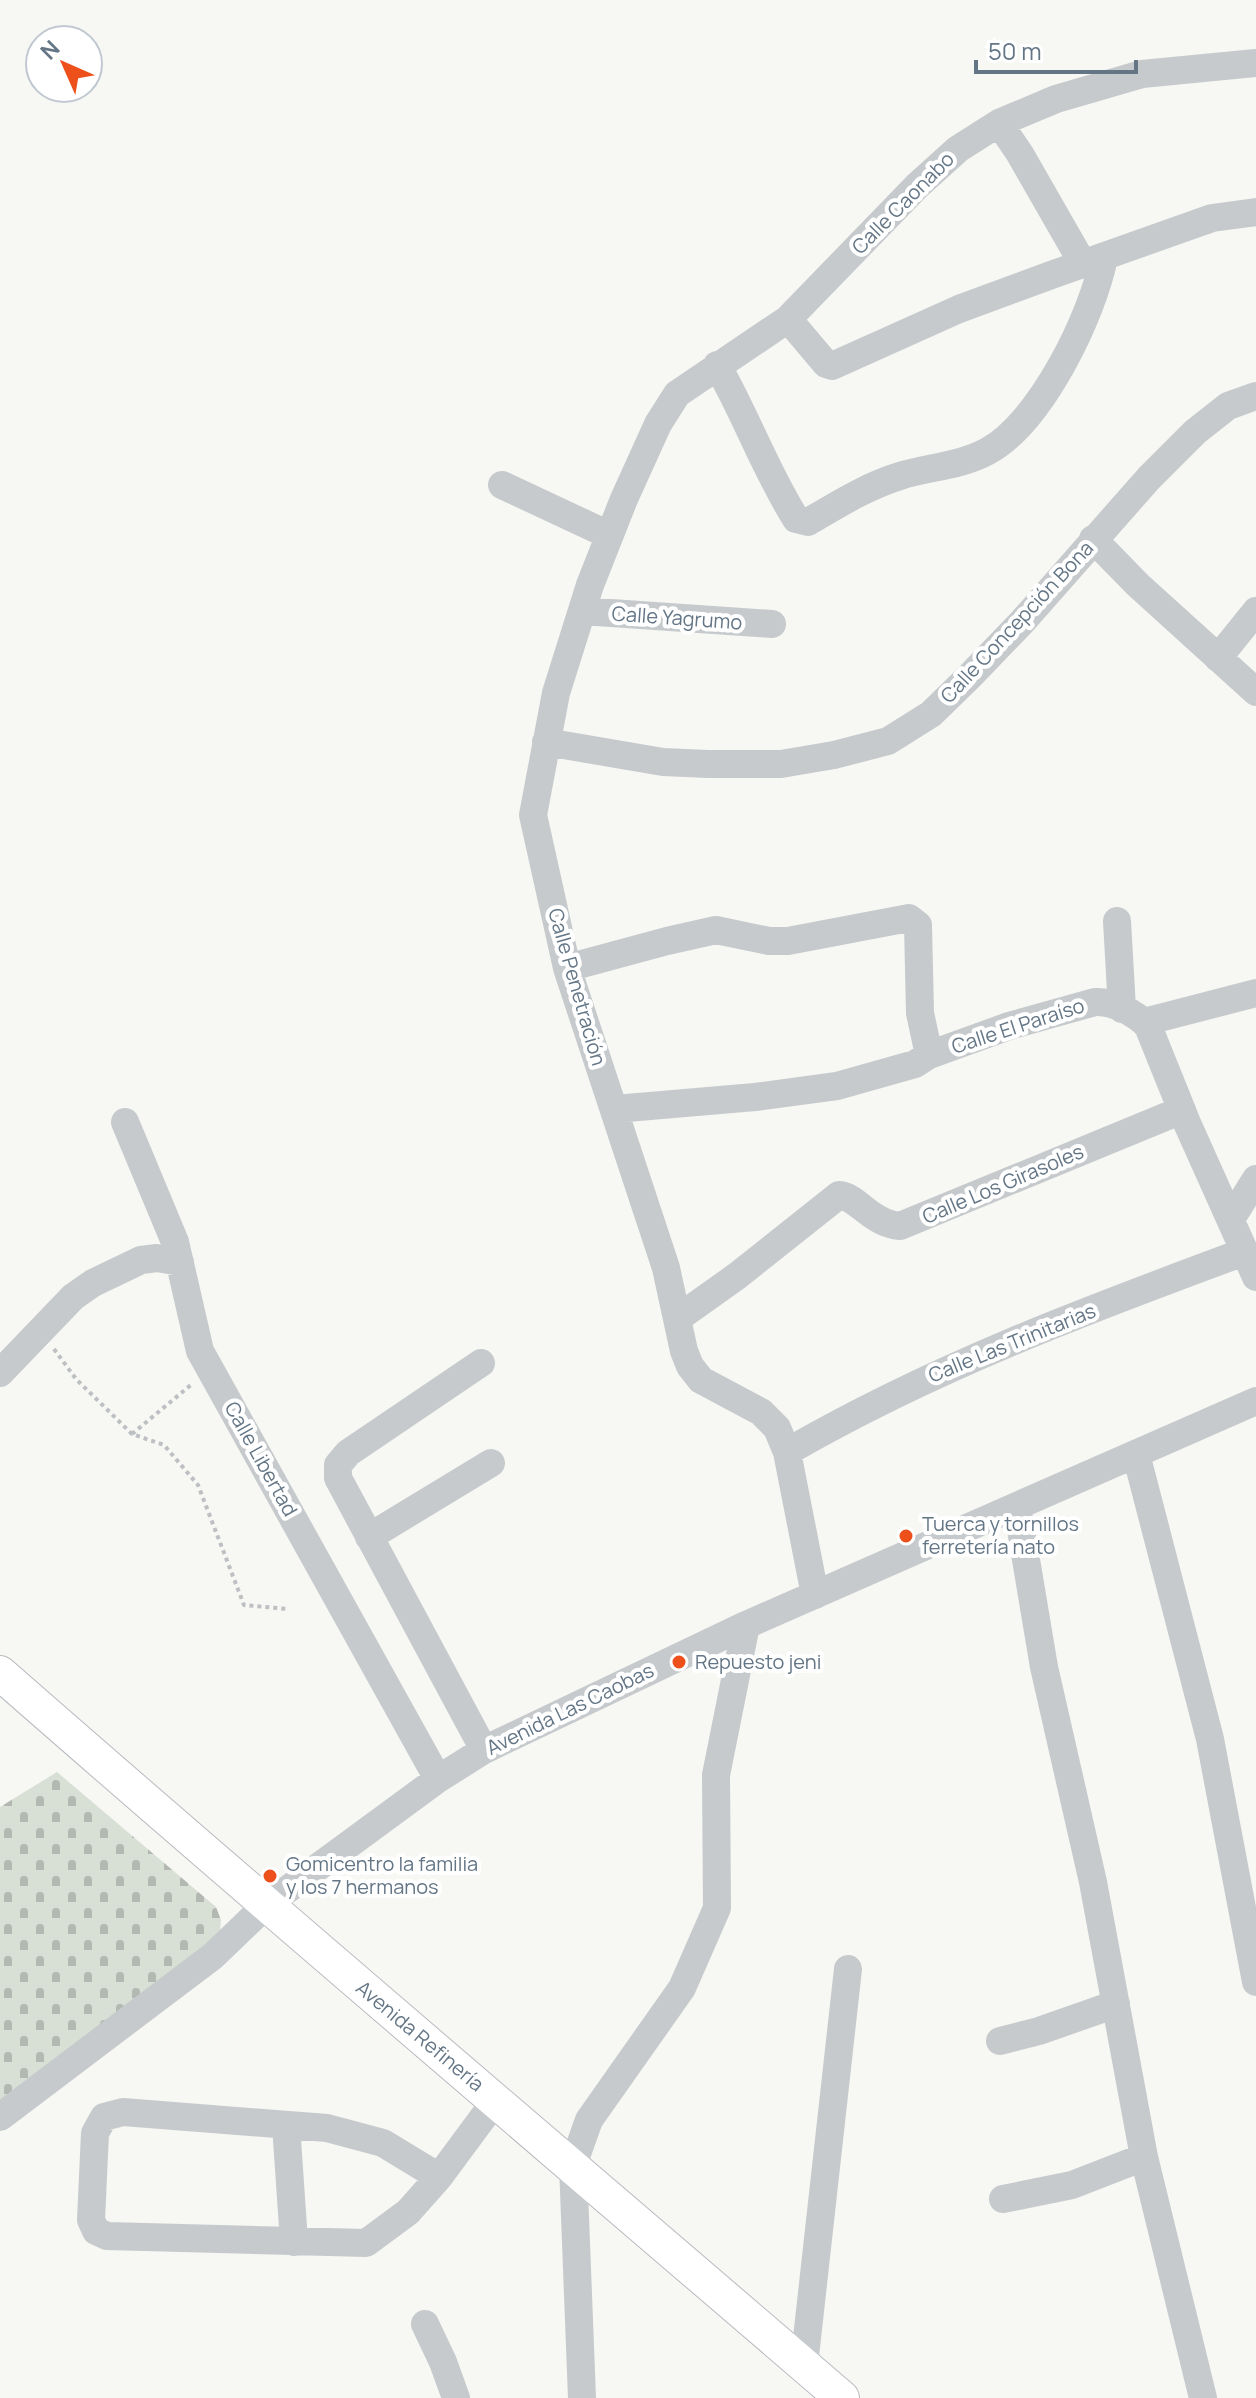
<svg xmlns="http://www.w3.org/2000/svg" width="1256" height="2398" font-family="Manrope,sans-serif">
<style>
.cemetery{fill:url(#cemetery-stones)}
.lines{fill:none;stroke-linecap:round;stroke-linejoin:round}
.major-casing{stroke:#b7bbbf;stroke-width:36}
.path{stroke:#bdc0c2;stroke-width:4;stroke-dasharray:4 4;stroke-linecap:butt}
.minor{stroke:#c6cacd;stroke-width:28}
.major{stroke:#fff;stroke-width:34}
.poi-dot{fill:#ee501c;stroke:#fff;stroke-width:3}
.labels{text-anchor:middle;stroke-width:8;stroke-linejoin:round;paint-order:stroke}
.street-label{font-size:20px;fill:#647686;stroke:#fff}
.poi-label{font-size:20px;fill:#647686;stroke:#fff;text-anchor:start}
</style>
<defs>
<pattern id="cemetery-stones" width="16" height="16" patternUnits="userSpaceOnUse" patternTransform="scale(2)"><rect width="16" height="16" fill="#d8dfd4"/><path d="M2 7V4a2 2 0 0 1 4 0v3zM10 15v-3a2 2 0 0 1 4 0v3z" fill="#b3b9b2"/></pattern>
</defs>
<rect width="100%" height="100%" fill="#f7f7f3"/>
<!-- cemetery -->
<path class="cemetery" d="M57,1772L216,1907L221,1920L219,1940L0,2117V1807Z"/>
<g class="lines">
<!-- major casing -->
<g class="major-casing">
<path id="major" d="M0,1673C278,1917 561,2156 842,2398"/>
</g>
<!-- path -->
<path class="path" d="M54,1349L76,1379L132,1434L164,1445L198,1485L244,1605L287,1609
M132,1434L192,1384"/>
<!-- minor -->
<path class="minor" d="M999,123L1020,154L1083,264
M788,319L826,364L832,366L959,309L1054,274L1212,218L1256,212
M717,365C746,415 765,470 796,519L808,522C837,505 867,486 900,476C928,467 961,466 988,451C1041,422 1093,315 1104,257
M502,485L609,535
M1093,539L1138,585L1256,692
M582,611L772,624
M1218,658L1256,611
M546,742L663,762L708,764H781L834,755L888,741L931,714L969,677L1022,622L1149,478L1195,432L1228,406L1256,396
M1117,921L1122,1009
M567,968L667,941L716,930L769,941H788L909,918L918,925L920,1013L929,1055
M1144,1022L1256,993
M615,1109L755,1097L837,1086L915,1064L929,1055L1009,1026L1095,1002C1113,1001 1135,1013 1148,1026L1187,1123L1256,1277
M125,1122L175,1242L200,1351L438,1779
M1231,1219L1256,1179
M678,1318L737,1276L839,1195C857,1196 870,1223 900,1226L1182,1110
M481,1363L348,1453L338,1465V1478L484,1750
M0,1373L73,1297L93,1283L141,1260L157,1258L180,1262
M787,1452C934,1367 1087,1310 1244,1252
M1136,1454L1210,1739L1256,1982
M1017,1506L1044,1667L1093,1882L1144,2157L1203,2398
M369,1537L491,1463
M815,1595L787,1452L777,1428L761,1412L701,1380L690,1366L684,1351L666,1268L567,968L533,815L556,693L590,585L624,499L658,424L677,394L788,319L917,186L958,149L999,123L1056,99L1142,74L1256,63
M1000,2041L1039,2031L1116,2004
M0,2117L213,1956L265,1906L438,1779L484,1750L746,1625L1256,1401
M286,2125L294,2242
M439,2177L383,2143L327,2128L123,2112L104,2117L95,2133L91,2220L96,2231L107,2236L366,2243L408,2212L439,2177L496,2100
M1003,2199L1072,2185L1144,2157
M425,2324L443,2362L456,2398
M804,2365L848,1969
M582,2398L573,2165L589,2120L682,1988L717,1908L716,1775L746,1625"/>
<!-- major -->
<use href="#major" class="major"/>
</g>
<!-- markers -->
<g class="poi-dot">
<circle cx="906" cy="1536" r="8"/>
<circle cx="679" cy="1662" r="8"/>
<circle cx="270" cy="1876" r="8"/>
</g>
<g class="labels">
<!-- street labels -->
<g class="street-label">
<text transform="translate(903 203) rotate(-45)" y="7">Calle Caonabo</text>
<text transform="translate(677 618) rotate(4)" y="7">Calle Yagrumo</text>
<text transform="translate(1017 622) rotate(-47)" y="7">Calle Concepción Bona</text>
<text transform="translate(577 987) rotate(74)" y="7">Calle Penetración</text>
<text transform="translate(1018 1026) rotate(-18)" y="7">Calle El Paraíso</text>
<text transform="translate(1003 1184) rotate(-23)" y="7">Calle Los Girasoles</text>
<text transform="translate(1012 1343) rotate(-22)" y="7">Calle Las Trinitarias</text>
<text transform="translate(261 1459) rotate(61)" y="7">Calle Libertad</text>
<text transform="translate(570 1709) rotate(-26)" y="7">Avenida Las Caobas</text>
<text transform="translate(420 2036) rotate(40)" y="7">Avenida Refinería</text>
</g>
<!-- poi labels -->
<g class="poi-label">
<text x="922" y="1531">Tuerca y tornillos<tspan x="922" dy="23">ferretería nato</tspan></text>
<text x="695" y="1669">Repuesto jeni</text>
<text x="286" y="1871">Gomicentro la familia<tspan x="286" dy="23">y los 7 hermanos</tspan></text>
</g>
</g>
<!-- north arrow -->
<g transform="translate(64 64) rotate(315)"><circle r="38" fill="#ffffff" stroke="#c1c8cf" stroke-width="2"/>
<path d="M0-6L14 30L0 20L-14 30Z" fill="#ee501c"/>
<text y="-12" font-size="22" font-weight="bold" text-anchor="middle" fill="#647686">N</text>
</g>
<!-- scale -->
<path d="M976 60v12h160v-12" fill="none" stroke="#647686" stroke-width="4"/>
<text x="988" y="60" font-size="24" fill="#647686" stroke="#ffffff" stroke-width="6" paint-order="stroke">50 m</text>
</svg>
